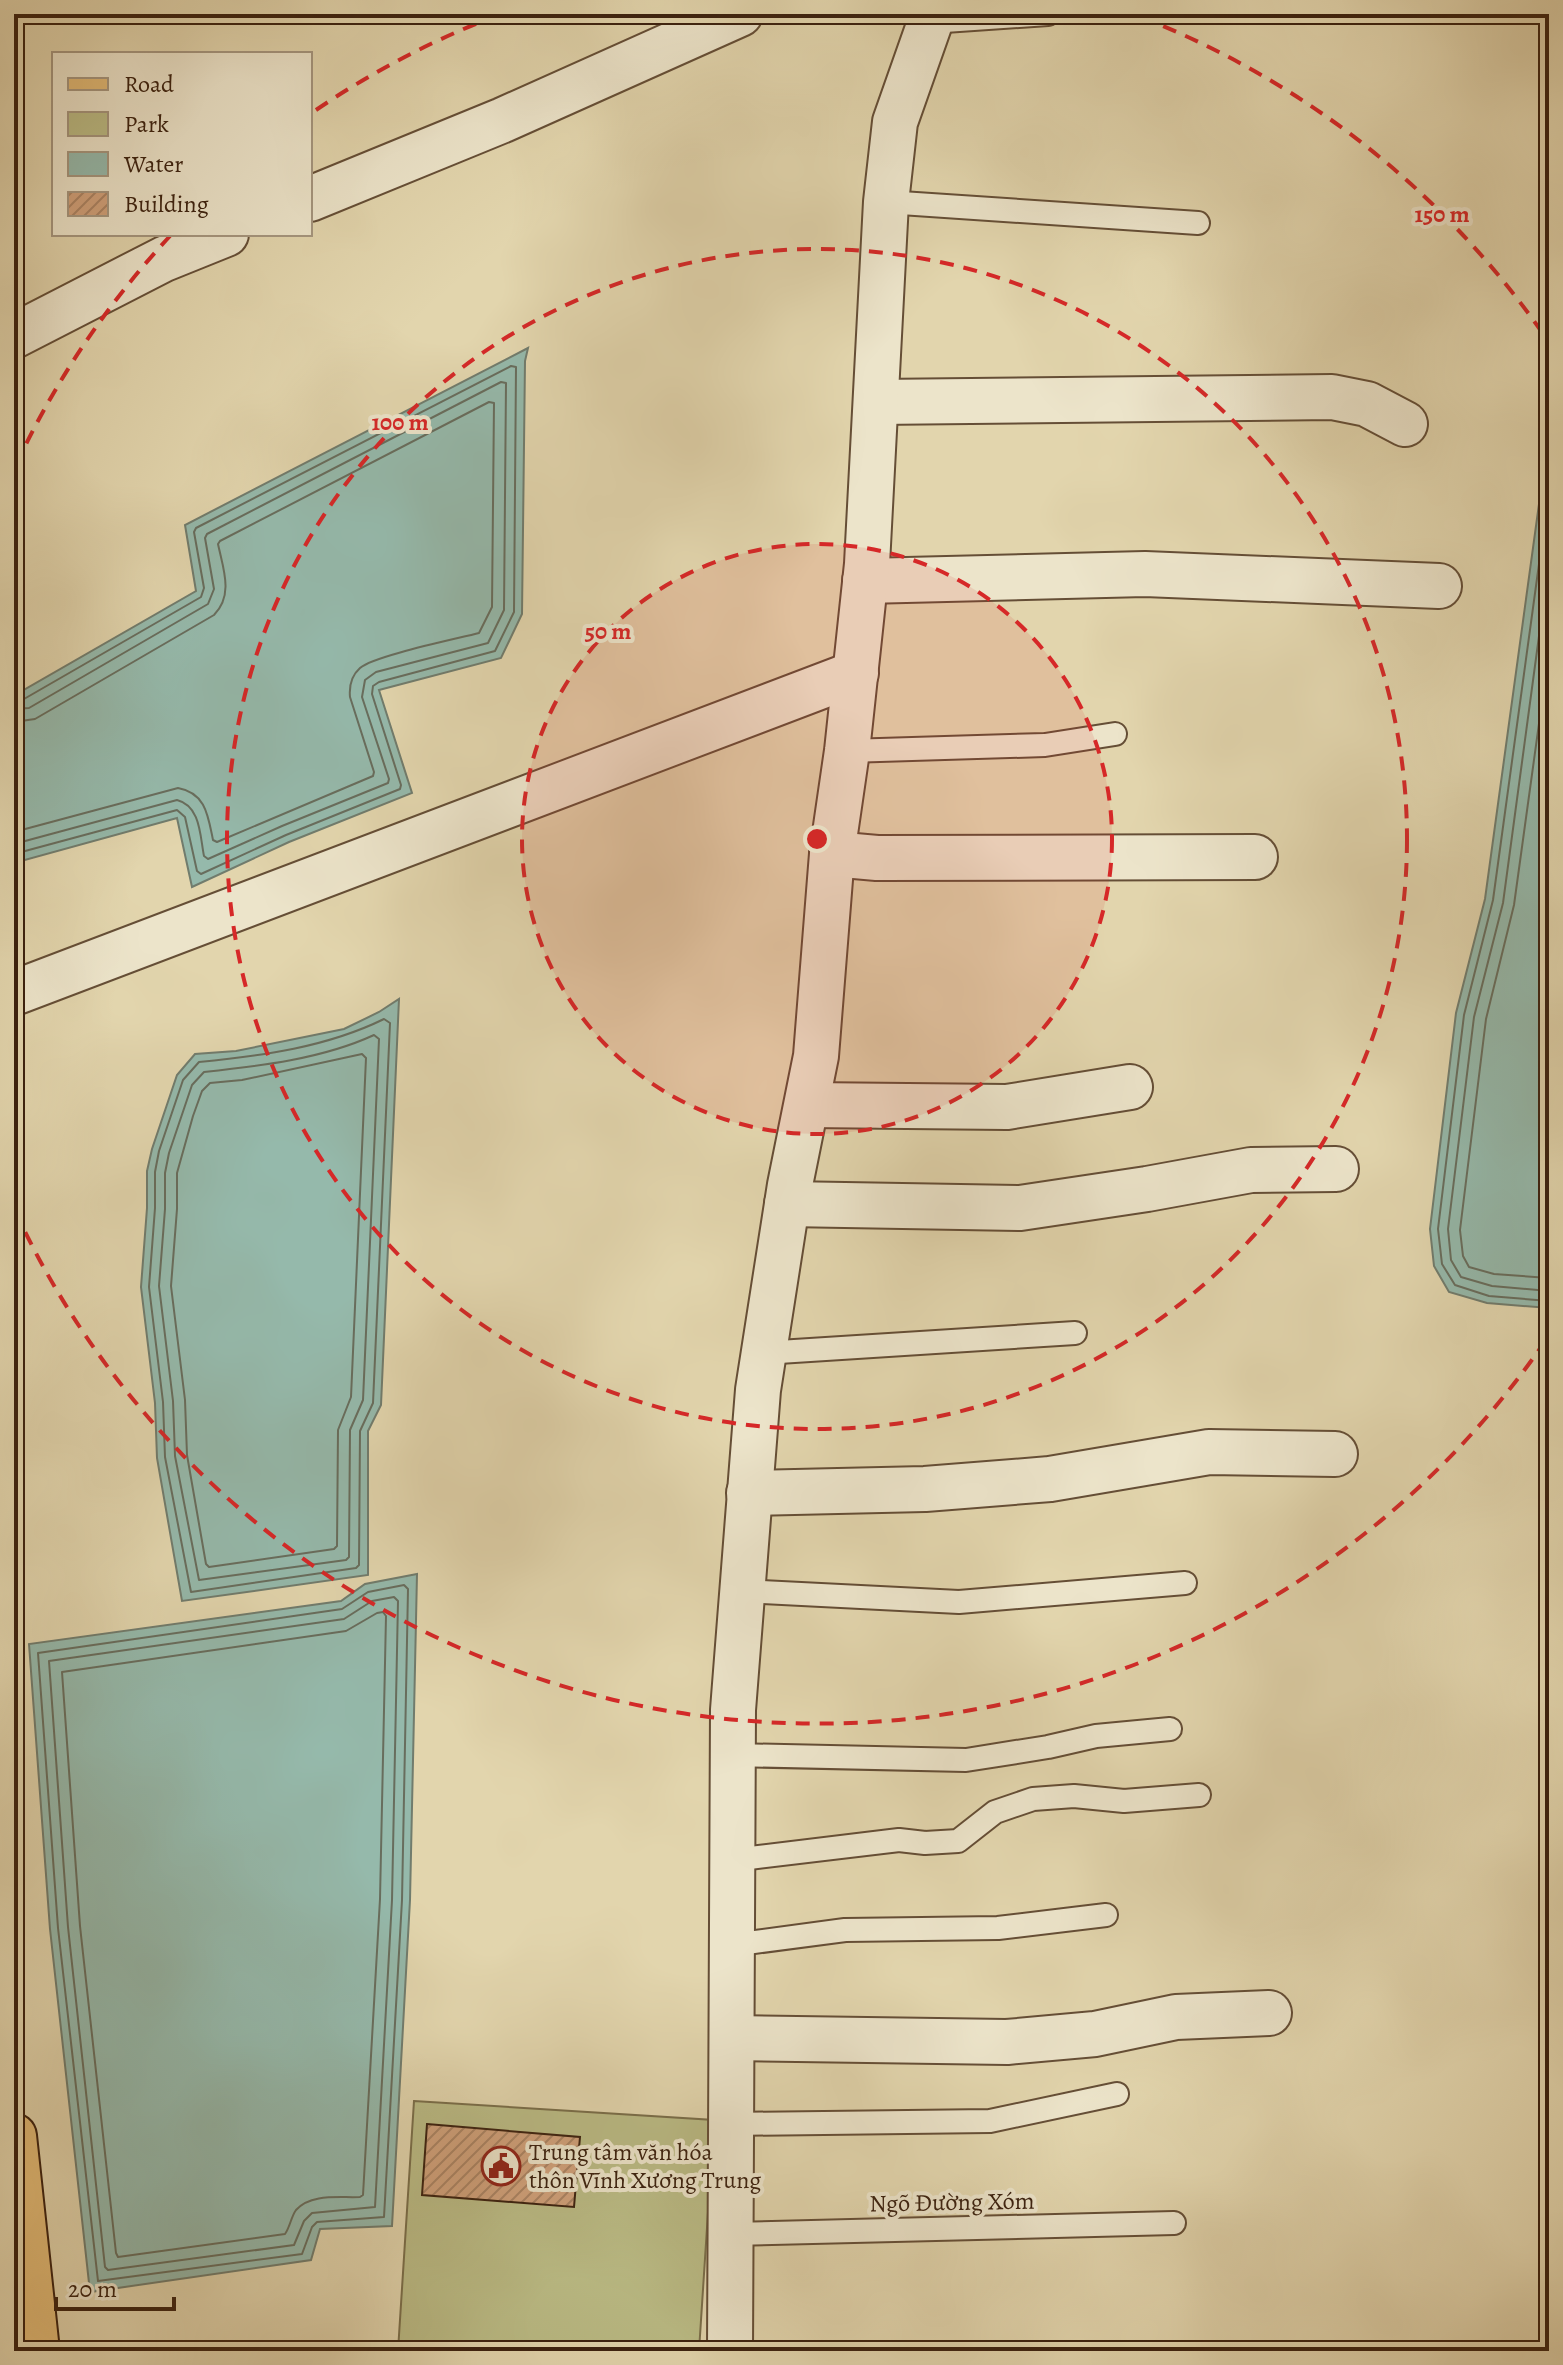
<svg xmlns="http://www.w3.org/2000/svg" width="1563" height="2365" font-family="Alegreya,serif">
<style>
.green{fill:#babb85;stroke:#7a6e4a;stroke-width:2}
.water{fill:#95b9ab;stroke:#717c6d;stroke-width:2}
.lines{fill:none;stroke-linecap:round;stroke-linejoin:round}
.shore{stroke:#686d5d;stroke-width:2}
.building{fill:url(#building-hatch);stroke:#3b210f;stroke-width:2}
.service-casing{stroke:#654e36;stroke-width:26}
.minor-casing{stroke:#654e36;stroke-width:48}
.tertiary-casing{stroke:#654e36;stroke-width:48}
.primary-casing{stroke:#3b210f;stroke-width:48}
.service{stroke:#ece4ca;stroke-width:22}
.minor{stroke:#ece4ca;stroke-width:44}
.tertiary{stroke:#ece4ca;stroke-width:44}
.primary{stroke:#e1ba76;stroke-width:44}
.ring{fill:none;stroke:#d62828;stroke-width:4;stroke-dasharray:14 10}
.labels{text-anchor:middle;stroke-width:8;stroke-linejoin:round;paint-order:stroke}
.poi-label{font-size:24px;fill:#3b210f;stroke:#ece4ca;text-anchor:start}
.street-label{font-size:24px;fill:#3b210f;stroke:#ece4ca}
.centre{fill:#d62828;stroke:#ece4ca;stroke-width:4}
.ring-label{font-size:24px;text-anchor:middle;font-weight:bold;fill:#d62828;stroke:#ece4ca;stroke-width:8;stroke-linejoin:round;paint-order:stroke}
</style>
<defs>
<pattern id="building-hatch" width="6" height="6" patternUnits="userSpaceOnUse" patternTransform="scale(2)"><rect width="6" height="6" fill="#d0a17b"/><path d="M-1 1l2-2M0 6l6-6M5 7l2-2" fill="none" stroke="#aa8363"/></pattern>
</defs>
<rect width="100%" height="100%" fill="#e2d5ad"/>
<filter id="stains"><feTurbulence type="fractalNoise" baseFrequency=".0025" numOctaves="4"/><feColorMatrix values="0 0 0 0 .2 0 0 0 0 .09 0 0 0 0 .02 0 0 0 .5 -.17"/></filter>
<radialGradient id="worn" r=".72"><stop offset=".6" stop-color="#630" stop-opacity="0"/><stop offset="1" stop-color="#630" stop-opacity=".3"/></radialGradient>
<!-- green -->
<path class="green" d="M414,2101L714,2120L699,2351H398Z"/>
<!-- water -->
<path class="water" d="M528,348L525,361L522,614L501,658L379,690L412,793L289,842L192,887L177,818L14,863V688L20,692L196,591L185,525Z
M1549,501V1308L1487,1303L1449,1292L1434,1266L1430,1229L1456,1013L1485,899L1539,504Z
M399,999L381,1405L368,1431V1575L182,1601L157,1458L155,1403L141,1287L147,1208V1171L152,1149L177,1075L195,1054L236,1051L344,1029L379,1012Z
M417,1574L410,1900L392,2226L320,2229L311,2260L90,2292L50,1929L29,1644L341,1601L365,1584Z"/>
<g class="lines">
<!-- shore -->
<path class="shore" d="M1549,509L1546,513L1493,900L1464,1015L1438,1229L1442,1264L1455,1285L1489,1296L1549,1301
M1549,562L1503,903L1474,1017L1448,1229L1451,1260L1461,1277L1492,1286L1549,1291
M1549,651L1514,905L1486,1019L1460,1230L1463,1256L1469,1267L1494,1274L1549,1278
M14,698L24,699L201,597L204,588L194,532L196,528L511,366L516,367L514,612L495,651L379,682L373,686L372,694L401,785L400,789L286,835L201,874L197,871L185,817L177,810L14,854
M14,709L29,708L208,604L214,589L205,538L207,534L501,382L506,383L504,610L488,643L376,672L365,680L362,697L389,779L388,783L282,826L208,859L204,856C200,837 201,806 177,800L14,844
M14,722L35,719L214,615C234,595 223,568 218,544L220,541L489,402L494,403L492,607L479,633C456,639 373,656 360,668C351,676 349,686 350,697L374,772L373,776L217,842L213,840C208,816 206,793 178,788L14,832
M384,1019L390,1023L373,1403L360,1431L359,1565L356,1568L191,1592L165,1457L163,1402L149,1287L155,1208V1172L159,1151L183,1080L199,1062C262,1056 327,1047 384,1019Z
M374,1035L379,1039L363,1400L350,1430L349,1557L346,1560L199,1580L175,1456L173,1401L159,1286L165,1209V1173L169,1153L192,1085L204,1072C260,1066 322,1059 374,1035Z
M362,1054L366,1058L351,1397L338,1430L337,1546L334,1549L209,1567L206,1564L187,1455L185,1400L171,1286L177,1209V1173L193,1116L202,1091L210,1083L242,1080Z
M404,1585L408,1589L402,1900L384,2217L317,2222L312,2227L302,2254L98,2281L58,1928L38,1653L342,1609L368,1592Z
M394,1597L398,1601L392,1900L375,2207L312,2213L304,2221L294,2245L108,2270L105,2267L68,1927L49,1661L344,1619L372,1601Z
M383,1612L386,1616L380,1899L363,2195L360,2197C340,2198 311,2193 296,2210C291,2217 290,2227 285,2234L118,2257L116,2253L80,1926L62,1672L346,1631L377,1613Z"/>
</g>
<!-- building -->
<path class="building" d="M427,2124L580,2137L574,2207L422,2195Z"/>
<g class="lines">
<!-- service casing -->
<g class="service-casing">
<path id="service" d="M930,22L1048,14
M886,202L1198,223
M847,751L1045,745L1115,734
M763,1353L1075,1333
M742,1591L959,1602L1185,1583
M733,1755L966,1760L1048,1747L1096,1736L1170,1729
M733,1860L899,1840L925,1843L958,1841L995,1812L1033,1799L1074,1796L1124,1801L1199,1795
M732,1945L845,1930L998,1928L1106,1915
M731,2124L990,2121L1117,2094
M731,2234L1174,2223"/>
</g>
<!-- minor casing -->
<g class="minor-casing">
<path id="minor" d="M310,199L503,120L740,14
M14,336L164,259L226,234
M876,402L1332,397L1367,404L1405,424
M865,581L1145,574L1439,586
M832,854L877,858L1255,857
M14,993L856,673
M807,1105L1007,1107L1130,1087
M787,1204L1020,1208L1147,1189L1251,1170L1336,1169
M749,1493L925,1489L1050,1479L1209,1452L1335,1454
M732,2038L1007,2042L1095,2034L1176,2017L1269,2013"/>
</g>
<!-- tertiary casing -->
<g class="tertiary-casing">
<path id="tertiary" d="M730,2351L733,1710L758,1390L790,1185L816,1056L832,854L847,751L867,564L886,202L895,122L933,14"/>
</g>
<!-- primary casing -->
<g class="primary-casing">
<path id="primary" d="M14,2136L37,2351"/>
</g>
<!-- service -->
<use href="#service" class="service"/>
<!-- minor -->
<use href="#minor" class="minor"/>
<!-- tertiary -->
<use href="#tertiary" class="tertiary"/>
<!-- primary -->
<use href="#primary" class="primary"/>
</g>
<!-- distance rings -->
<circle cx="817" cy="839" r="295" fill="#d62828" fill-opacity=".12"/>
<g class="ring">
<circle cx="817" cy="839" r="295"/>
<circle cx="817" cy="839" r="590"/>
<path d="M1546 1340A884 884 0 0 1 16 1213M16 465A884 884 0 0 1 170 236M316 110A884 884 0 0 1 493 17M1141 17A884 884 0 0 1 1546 338"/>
</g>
<!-- icons -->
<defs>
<g id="civic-ring" transform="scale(2)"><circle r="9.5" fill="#ece4ca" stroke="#8f2418" stroke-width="1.5"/><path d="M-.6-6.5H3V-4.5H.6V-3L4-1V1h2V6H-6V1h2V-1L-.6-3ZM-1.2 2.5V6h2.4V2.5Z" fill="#8f2418"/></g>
</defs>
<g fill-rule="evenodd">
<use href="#civic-ring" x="501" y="2166"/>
</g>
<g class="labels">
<!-- poi labels -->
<g class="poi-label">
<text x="529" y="2160">Trung tâm văn hóa<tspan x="529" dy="28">thôn Vĩnh Xương Trung</tspan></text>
</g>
<!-- street labels -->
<g class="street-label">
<text transform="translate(952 2202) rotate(-1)" y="8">Ngõ Đường Xóm</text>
</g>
</g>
<circle cx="817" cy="839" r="12" class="centre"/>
<g class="ring-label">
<text x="1442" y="222">150 m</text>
<text x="400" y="430">100 m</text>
<text x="608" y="639">50 m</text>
</g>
<!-- margin -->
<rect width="1563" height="2365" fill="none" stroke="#e2d5ad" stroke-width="48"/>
<rect x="16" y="16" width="1531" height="2333" fill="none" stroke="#3b210f" stroke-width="4"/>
<rect x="24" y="24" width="1515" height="2317" fill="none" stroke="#3b210f" stroke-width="2"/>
<!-- legend -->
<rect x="52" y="52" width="260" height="184" fill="#ece4ca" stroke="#a5967f" stroke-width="2"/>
<rect x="68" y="78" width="40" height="12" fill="#e1ba76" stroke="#a5967f" stroke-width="2"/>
<text x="124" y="92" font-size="24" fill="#3b210f">Road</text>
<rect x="68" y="112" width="40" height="24" fill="#babb85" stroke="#a5967f" stroke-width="2"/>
<text x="124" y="132" font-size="24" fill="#3b210f">Park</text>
<rect x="68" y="152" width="40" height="24" fill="#95b9ab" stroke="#a5967f" stroke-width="2"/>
<text x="124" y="172" font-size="24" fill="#3b210f">Water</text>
<rect x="68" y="192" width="40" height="24" fill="url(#building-hatch)" stroke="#a5967f" stroke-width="2"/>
<text x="124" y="212" font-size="24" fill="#3b210f">Building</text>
<!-- scale -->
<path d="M56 2297v12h118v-12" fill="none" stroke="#3b210f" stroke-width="4"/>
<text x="68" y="2297" font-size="24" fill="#3b210f" stroke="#ece4ca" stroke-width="6" paint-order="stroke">20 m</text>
<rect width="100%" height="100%" filter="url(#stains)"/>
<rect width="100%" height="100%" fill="url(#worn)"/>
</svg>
